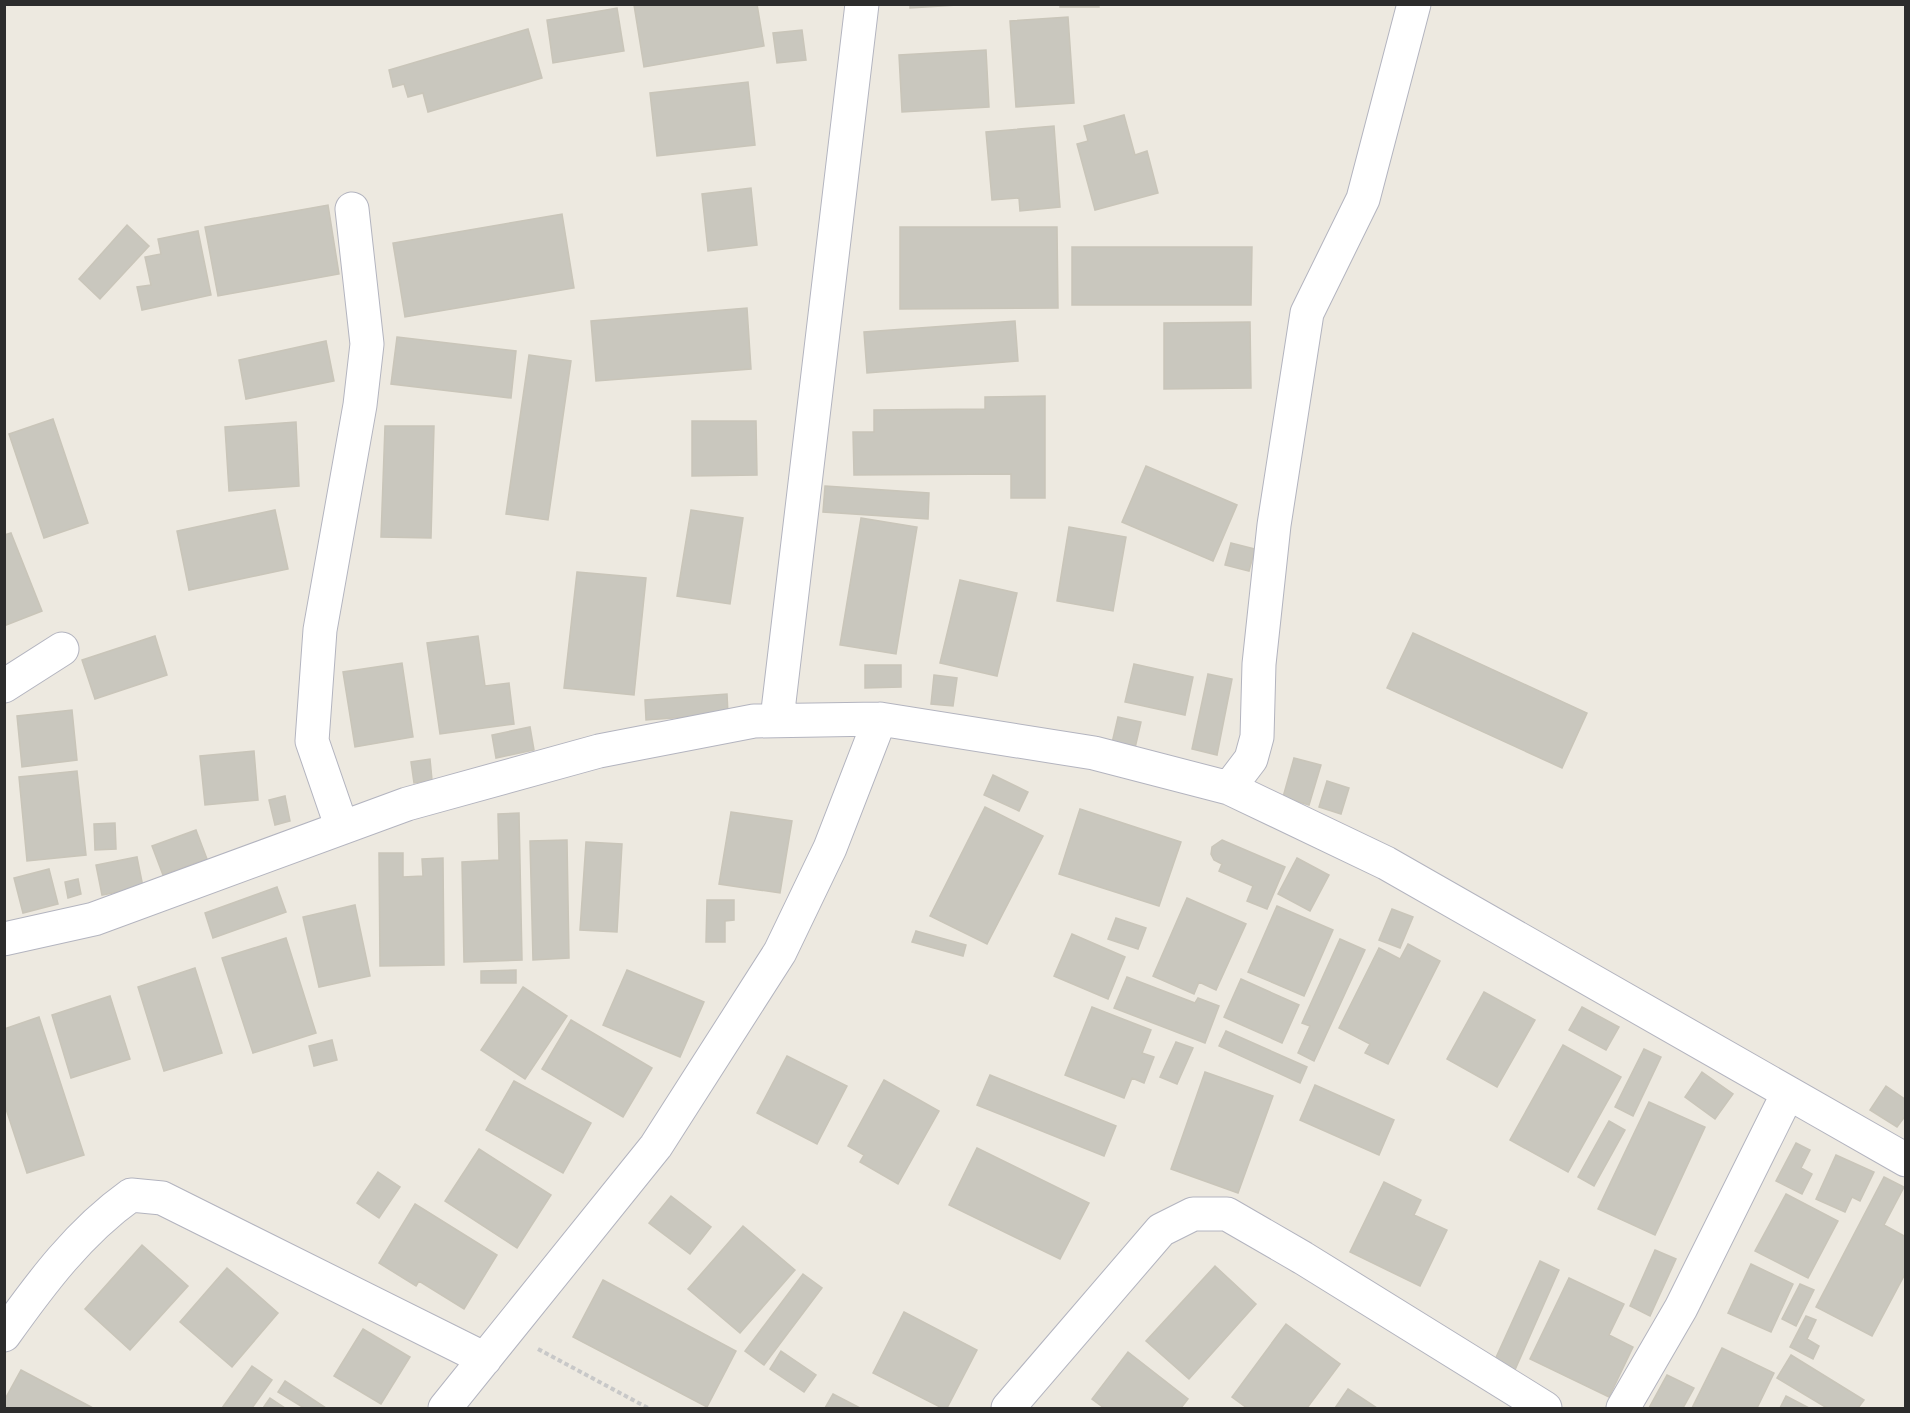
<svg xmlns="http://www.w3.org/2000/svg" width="1910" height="1413" font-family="'Asap Condensed',sans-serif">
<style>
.building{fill:#c9c7be;stroke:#c9c5b9;stroke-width:1.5}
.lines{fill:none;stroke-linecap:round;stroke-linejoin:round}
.minor-casing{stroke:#b3b4bf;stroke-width:35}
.path{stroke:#c8c8c8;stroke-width:4;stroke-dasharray:4.5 3;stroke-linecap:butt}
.minor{stroke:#fff;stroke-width:33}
</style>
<rect width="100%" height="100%" fill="#ede9e0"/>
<!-- building -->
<path class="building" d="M757,4L764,46L644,67L634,5Z
M910,4H974L910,8Z
M1060,4H1099V7H1060Z
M617,8L624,51L553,63L547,20Z
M1068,17L1074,103L1016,107L1010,21Z
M528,29L542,78L428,112L423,93L408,97L404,84L393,87L389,70Z
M802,30L806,60L777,63L773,33Z
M986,50L989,107L902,112L899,55Z
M748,82L755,145L657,156L650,93Z
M1124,115L1135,155L1147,151L1158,193L1095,210L1077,144L1088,141L1084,126Z
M1054,126L1060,207L1020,211L1019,198L992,200L986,132Z
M751,188L757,245L708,251L702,194Z
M328,205L339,274L218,296L205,227Z
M562,214L574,288L405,317L393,243Z
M127,225L149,246L100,299L79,279Z
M900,227H1057L1058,308L900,309Z
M198,231L211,295L142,310L137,287L151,285L145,257L161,254L158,239Z
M1072,247H1252L1251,305H1072Z
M747,308L751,369L596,381L591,321Z
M1015,321L1018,361L867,373L864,332Z
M1250,322L1251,388L1164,389V323Z
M397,337L516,351L511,398L391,384Z
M326,341L334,381L246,399L239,360Z
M529,355L571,361L548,520L506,514Z
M1045,396V498H1011V474L854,475L853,432H874V410L985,409V397Z
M53,419L88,523L44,538L9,434Z
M692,421H756L757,475L692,476Z
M296,422L299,486L229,491L225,427Z
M385,426H434L431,538L381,537Z
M1146,466L1237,505L1213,561L1122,522Z
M825,486L929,493L928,519L823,512Z
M275,510L288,569L189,590L177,531Z
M691,510L743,518L730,604L677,596Z
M861,518L917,527L896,654L840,645Z
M1069,527L1126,537L1113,611L1057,601Z
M11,533L42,611L4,626V535Z
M1231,543L1255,549L1249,571L1225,565Z
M577,572L646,578L634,695L564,688Z
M960,580L1017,593L997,676L940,663Z
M1413,633L1587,713L1562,768L1387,688Z
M155,636L167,675L95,699L82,660Z
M478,636L485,686L509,683L514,724L440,734L427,643Z
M402,663L413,737L355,747L343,672Z
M1134,664L1193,677L1185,715L1125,702Z
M865,665H901V687L865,688Z
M1208,674L1232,679L1217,755L1192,749Z
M934,675L957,678L953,706L931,704Z
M727,694L728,714L646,720L645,700Z
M72,710L77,760L22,767L17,716Z
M1118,717L1141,722L1135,748L1112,743Z
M530,727L534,750L496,758L492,735Z
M254,751L258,800L205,805L200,756Z
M1294,758L1321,765L1309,805L1283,797Z
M430,759L432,780L414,783L411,762Z
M77,771L86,855L27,861L19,777Z
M993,775L1028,792L1019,811L984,795Z
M1327,781L1349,788L1341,814L1319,807Z
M285,796L290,821L275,825L269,800Z
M985,807L1043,836L987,944L930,916Z
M1080,809L1181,842L1159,906L1059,874Z
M731,812L792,821L780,893L719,884Z
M519,813L522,960L464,962L462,862L499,860L498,814Z
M115,823L116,849L95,850L94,824Z
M196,830L207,859L163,875L152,846Z
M567,840L569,958L533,960L530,841Z
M1222,840L1285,867L1267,909L1247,901L1253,886L1219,871L1222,864L1214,860L1211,854L1212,847Z
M586,842L622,844L617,932L580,930Z
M379,853H403V877L423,876L422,859L443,858L444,965L380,966Z
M137,857L143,887L102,895L96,865Z
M1297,858L1329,875L1310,911L1278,894Z
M49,869L58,904L23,913L14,878Z
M78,879L81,894L68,898L65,882Z
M277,887L286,912L213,938L205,913Z
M1187,898L1246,924L1216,990L1199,982L1194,994L1153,976Z
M707,900H734V920L725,921V942H706Z
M355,905L370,976L319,987L303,917Z
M1277,906L1333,930L1304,996L1248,972Z
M1392,909L1413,917L1400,948L1379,940Z
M1116,918L1146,928L1138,949L1108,939Z
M916,931L966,945L963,956L912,942Z
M1072,934L1125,957L1108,999L1054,976Z
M286,938L316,1033L253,1053L222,958Z
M1340,939L1365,950L1314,1061L1298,1053L1310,1026L1302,1023Z
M1408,944L1440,961L1388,1064L1365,1053L1370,1044L1339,1028L1379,948L1400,959Z
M195,968L222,1053L164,1071L138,987Z
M516,970V983H481V971Z
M627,970L704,1002L680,1057L603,1025Z
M1127,977L1195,1003L1198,998L1219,1006L1205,1043L1114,1008Z
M1241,979L1299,1005L1282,1043L1224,1017Z
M523,987L567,1016L525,1079L481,1050Z
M1484,992L1535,1020L1497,1087L1447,1059Z
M110,996L130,1059L71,1078L52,1015Z
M1092,1007L1151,1030L1142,1053L1154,1057L1144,1083L1132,1078L1124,1098L1065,1075Z
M1582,1007L1619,1027L1606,1050L1569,1030Z
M39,1017L84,1155L27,1173L4,1103V1029Z
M571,1020L652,1068L623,1117L542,1069Z
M1226,1031L1307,1067L1300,1083L1219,1046Z
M332,1040L337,1060L314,1066L309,1046Z
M1176,1042L1193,1048L1177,1084L1160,1077Z
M1563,1045L1621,1077L1568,1172L1510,1140Z
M1644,1049L1661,1057L1633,1116L1615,1107Z
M787,1056L847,1086L817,1144L757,1113Z
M1205,1072L1273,1096L1238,1193L1171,1169Z
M1702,1072L1733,1094L1715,1119L1685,1097Z
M990,1075L1116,1126L1104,1156L977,1105Z
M884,1080L939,1111L898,1184L860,1162L864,1155L848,1146Z
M514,1081L591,1123L563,1173L486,1130Z
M1315,1085L1394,1120L1379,1155L1300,1120Z
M1886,1086L1906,1100V1115L1897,1127L1870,1110Z
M1649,1102L1705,1127L1655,1235L1598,1209Z
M1609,1121L1625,1130L1594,1186L1578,1177Z
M1796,1143L1810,1150L1801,1168L1812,1174L1802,1194L1776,1181Z
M977,1148L1089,1203L1060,1259L949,1205Z
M479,1149L551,1195L517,1248L445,1201Z
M1836,1155L1874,1172L1860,1201L1852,1197L1845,1212L1816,1199Z
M378,1172L400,1187L379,1218L357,1203Z
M1884,1177L1904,1187L1884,1225L1906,1237V1272L1872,1336L1816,1307Z
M1384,1182L1421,1200L1414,1215L1447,1230L1420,1286L1350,1252Z
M1786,1194L1838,1221L1808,1278L1755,1251Z
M671,1196L711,1227L690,1254L649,1223Z
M415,1204L497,1255L464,1309L419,1281L416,1286L379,1263Z
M743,1226L795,1270L740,1333L688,1289Z
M142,1245L188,1286L130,1350L85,1309Z
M1655,1250L1676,1259L1650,1316L1630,1306Z
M1540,1261L1559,1270L1514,1372L1493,1364Z
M1751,1264L1793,1284L1771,1332L1728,1313Z
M1215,1266L1256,1304L1189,1379L1146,1341Z
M227,1268L278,1313L232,1367L180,1322Z
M803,1274L822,1288L764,1365L745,1351Z
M1569,1278L1624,1304L1609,1335L1633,1347L1609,1397L1530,1359Z
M603,1280L736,1351L707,1407L573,1337Z
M1800,1284L1814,1290L1796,1326L1782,1319Z
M904,1312L977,1350L947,1408H942L873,1373Z
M1806,1316L1816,1320L1807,1339L1819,1346L1813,1359L1790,1347Z
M1286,1324L1340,1364L1307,1408H1247L1232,1397Z
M363,1329L410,1357L381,1404L334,1376Z
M1722,1348L1774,1373L1757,1408H1692Z
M781,1351L816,1375L804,1392L770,1369Z
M1128,1352L1188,1399L1181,1408H1104L1092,1399Z
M1791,1355L1864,1400L1858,1408H1827L1777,1378Z
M252,1366L272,1380L252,1408H222Z
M21,1370L93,1408H4V1401Z
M1667,1375L1694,1388L1683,1408H1649Z
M285,1381L326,1408H304L278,1392Z
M1348,1389L1377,1408H1335Z
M833,1394L860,1408H825Z
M1786,1396L1809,1408H1780Z
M270,1398L285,1408H263Z"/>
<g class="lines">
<!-- minor casing -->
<g class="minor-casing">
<path id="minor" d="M4,686L62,649
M777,719L862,4
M1229,788L1251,759L1257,737L1259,664L1274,525L1307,313L1363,199L1414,4
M342,828L312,741L320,630L360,405L367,344L352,209
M4,939L94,919L407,804L599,751L754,721L880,719L1094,753L1229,788L1386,863L1906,1160
M4,1335C41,1283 79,1232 131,1195L162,1198L485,1359
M445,1408L656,1146L780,952L830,848L880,719
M1008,1408L1161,1230L1193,1214H1227L1303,1258L1545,1408
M1623,1408L1681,1308L1788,1093"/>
</g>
<!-- path -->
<path class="path" d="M538,1349L648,1408"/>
<!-- minor -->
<use href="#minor" class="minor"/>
</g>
<!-- border -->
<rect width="1910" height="1413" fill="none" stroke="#2c2c2c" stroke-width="12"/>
</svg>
